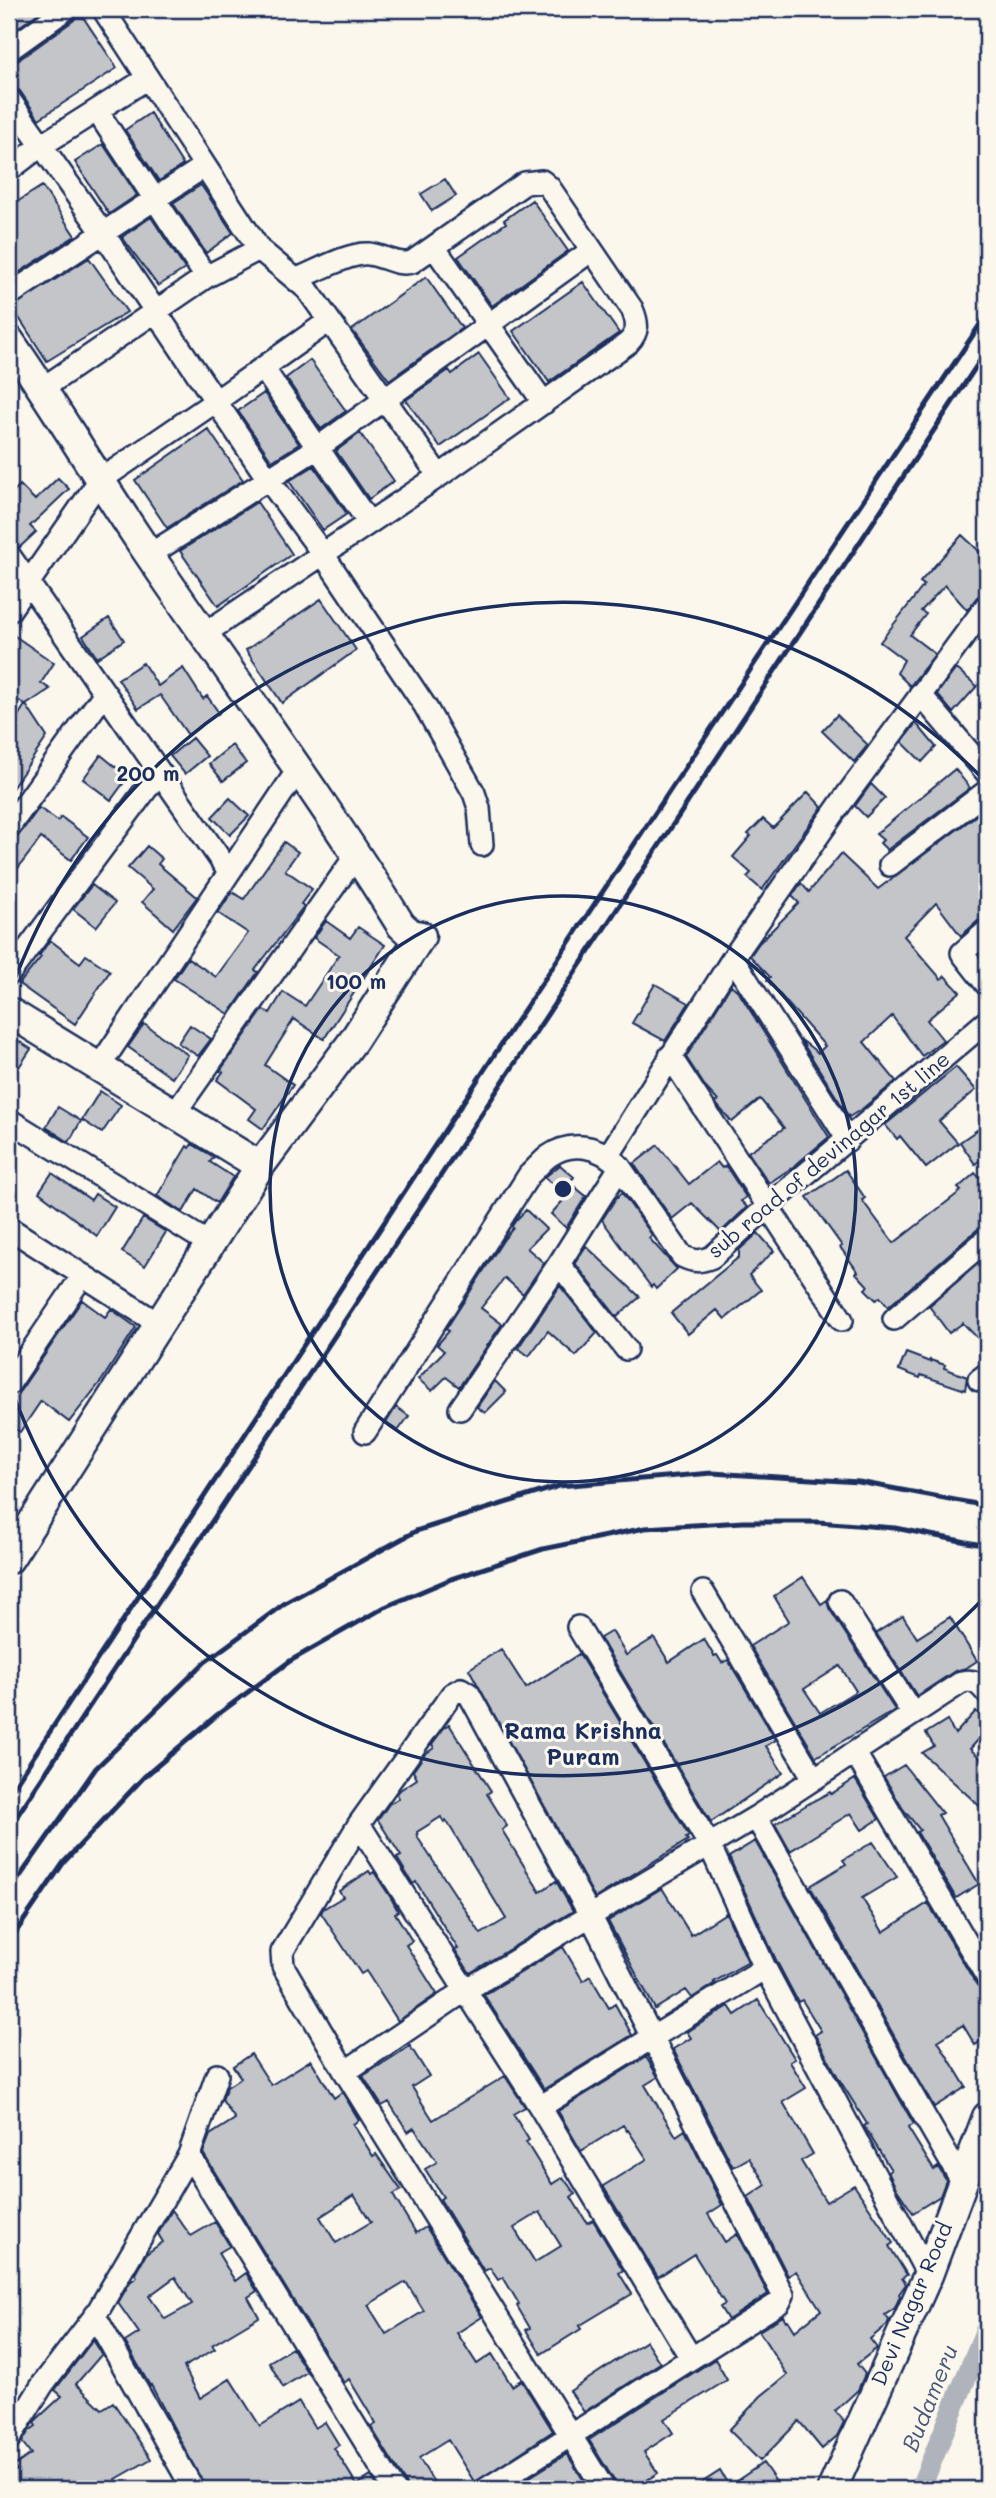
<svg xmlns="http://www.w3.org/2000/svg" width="996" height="2498" font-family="Mali,sans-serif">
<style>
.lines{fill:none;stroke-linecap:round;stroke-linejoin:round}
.canal{stroke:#afb3bb;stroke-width:21}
.building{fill:#c3c5c9;stroke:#1b2f5e;stroke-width:2;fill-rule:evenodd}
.minor-casing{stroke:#1b2f5e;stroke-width:26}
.tertiary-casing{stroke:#1b2f5e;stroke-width:33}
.minor{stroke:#fbf7ec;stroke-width:21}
.tertiary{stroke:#fbf7ec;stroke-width:28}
.rail{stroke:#1b2f5e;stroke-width:5}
.ring{fill:none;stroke:#1b2f5e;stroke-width:3.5}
.labels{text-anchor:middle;stroke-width:6;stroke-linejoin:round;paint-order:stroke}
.street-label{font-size:21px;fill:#1b2f5e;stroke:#fbf7ec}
.neighbourhood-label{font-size:23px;font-weight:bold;fill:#1b2f5e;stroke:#fbf7ec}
.water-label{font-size:23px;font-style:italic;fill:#47577a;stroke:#fbf7ec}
.centre{fill:#1b2f5e;stroke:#fbf7ec;stroke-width:3.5}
.ring-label{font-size:21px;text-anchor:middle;font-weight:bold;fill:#1b2f5e;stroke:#fbf7ec;stroke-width:6;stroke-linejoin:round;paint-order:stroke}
</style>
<rect width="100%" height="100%" fill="#fbf7ec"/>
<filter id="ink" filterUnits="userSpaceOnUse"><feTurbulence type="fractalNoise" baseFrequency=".0143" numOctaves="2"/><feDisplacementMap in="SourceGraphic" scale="14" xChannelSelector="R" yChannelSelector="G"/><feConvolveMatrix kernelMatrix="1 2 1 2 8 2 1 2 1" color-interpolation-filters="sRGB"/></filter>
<g filter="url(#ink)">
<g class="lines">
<!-- canal -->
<path class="canal" d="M920,2489L987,2327"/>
</g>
<!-- building -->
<path class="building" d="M9,9H44L9,34Z
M79,11L117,68L39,119L20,91L9,84V63L17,61L74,20Z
M150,113L183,165L159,181L125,130Z
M103,144L137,195L109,214L75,162Z
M445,179L456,196L432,211L421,194Z
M201,185L233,233L206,253L173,203Z
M42,186L75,236L9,279V207Z
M532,200L568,251L492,306L458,257L506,223L504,220Z
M151,217L185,269L158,286L122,237Z
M89,258L127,312L47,361L12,307Z
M426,277L462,328L389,380L352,330Z
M583,282L619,333L549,382L513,331Z
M479,354L510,398L440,447L406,400L449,370L452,374Z
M310,360L346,411L321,429L286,378Z
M264,393L299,444L272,461L238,411Z
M208,429L243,480L167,528L135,480Z
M360,433L394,481L369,499L336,451Z
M314,466L347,514L323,530L289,481Z
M58,478L69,489L30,526L36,532L20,547L9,542V496L20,485L35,500Z
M257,502L292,554L218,606L180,551Z
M962,535L977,549L987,563V592L977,597L967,610L945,585L921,611L926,614L910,635L935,654L910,686L897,673L904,660L880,642L924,585L920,582Z
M321,599L356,650L282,703L246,650Z
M109,618L124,640L97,658L83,636Z
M9,632L54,663L41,683L50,689L26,705L47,737L9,793V730L25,705L9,694Z
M143,663L158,686L183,668L203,699L207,696L219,713L188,735L160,695L138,709L118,679Z
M955,670H958L977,686L953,713L937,694Z
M837,715L868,745L854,762L822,731Z
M916,723L936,747L922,762L902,742Z
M192,738L207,756L185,774L170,756Z
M232,745L246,763L223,781L209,764Z
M101,755L128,777L111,800L83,779Z
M955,769L970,788L887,850L880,843L883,840L876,834Z
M871,784L885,798L866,817L855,806Z
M808,792L822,807L762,890L747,877L751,873L733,857L751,836L748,834L763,819L773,828Z
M230,798L249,816L230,835L212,817Z
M39,808L58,821L61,817L88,837L71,860L41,838L9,880V840L19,835Z
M986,808L987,918L978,921L961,936L936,903L904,936L941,979L945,976L960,992L927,1020L943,1040L922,1056L892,1016L864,1042L896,1081L862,1109L849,1117L800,1039L818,1053L825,1046L767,980L770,977L750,956L759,943L799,903L792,896L801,883L809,892L841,854L878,889Z
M284,842L298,852L285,870L312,889L301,904L304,906L255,970L258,972L229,1014L174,979L188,958L216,977L248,933L218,913L232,892L244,899Z
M147,846L162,859L158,864L197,897L173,929L142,902L153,889L128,868Z
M92,885L115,903L96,927L73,909Z
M326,921L350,938L358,927L385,945L324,1039L294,1019L265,1065L293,1085L263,1129L249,1119L256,1109L217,1080L223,1072L220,1071L263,1010L270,1013L283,992L305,1006L339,955L314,938Z
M50,940L80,963L86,955L110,971L75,1024L19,984L41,957L39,956Z
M655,984L689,1003L665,1041L632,1023Z
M731,985L738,991L829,1137L793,1167L769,1183L748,1152L784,1128L760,1099L732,1122L717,1105L716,1102L718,1101L706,1088L686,1057Z
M144,1024L188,1055L172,1078L128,1047Z
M190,1025L211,1039L198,1056L178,1043Z
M9,1035L31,1049L9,1082Z
M956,1067L976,1090L939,1121L958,1143L926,1168L900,1136L897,1139L885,1125Z
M100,1091L121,1105L102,1133L82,1120Z
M58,1107L81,1121L69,1142L46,1127Z
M987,1123V1155L975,1164L960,1142Z
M192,1144L214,1157L210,1162L233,1177L217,1203L197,1189L183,1212L157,1196L187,1146L189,1148Z
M658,1145L689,1184L717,1162L722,1168L726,1166L746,1197L741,1201L747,1207L721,1232L692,1203L672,1219L634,1164Z
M560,1165L574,1177L561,1191L545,1177Z
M846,1170L865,1198L862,1200L894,1243L961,1191L958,1188L975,1173L987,1185V1226L978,1229L888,1307L880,1297L876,1300L865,1289L868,1286L856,1273L858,1272L840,1247L842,1246L807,1197Z
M52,1173L91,1200L95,1194L115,1207L97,1236L39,1192Z
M575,1187L586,1196L566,1228L551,1214Z
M622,1193L652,1235L649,1238L677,1269L656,1289L653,1285L651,1287L602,1220L616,1198Z
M526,1210L546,1229L527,1248L544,1263L523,1294L505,1278L481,1308L502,1324L459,1387L446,1377L432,1391L418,1379L444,1351L437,1345L449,1331L446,1329L504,1239L513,1228L512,1226L516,1220Z
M143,1218L166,1232L145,1266L122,1252Z
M758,1233L774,1251L749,1275L761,1290L725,1319L717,1310L688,1334L671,1313L739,1257V1250Z
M586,1246L640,1297L617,1317L575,1263Z
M987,1256V1348L963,1323L949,1333L929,1306Z
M560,1286L597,1333L576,1356L548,1331L529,1356L518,1348Z
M82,1300L105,1317L111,1309L136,1327L102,1380L69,1422L41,1401L20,1432L9,1425V1397L20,1391Z
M906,1353L930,1362V1360L945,1365L944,1368L967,1377L965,1390L921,1375L920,1378L899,1370Z
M495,1381L506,1392L485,1413L477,1407Z
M396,1407L409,1416L398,1431L386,1423Z
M803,1577L821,1604L827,1600L829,1608L895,1710L816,1757L750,1646L789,1621L774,1596ZM840,1666L856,1691L820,1713L804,1689Z
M903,1616L917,1638L950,1617L977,1661L966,1668L955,1671L917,1696L876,1633Z
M612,1631L626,1655L654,1638L669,1662L704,1639L714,1656L717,1655L722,1663L728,1660L776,1740L766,1746L783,1773L711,1822L600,1638Z
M501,1649L526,1688L579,1654L689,1836L686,1838L688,1840L595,1898L469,1669Z
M976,1711L987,1722V1730L970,1749L987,1764V1813L922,1753L934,1746L926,1733L947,1720L955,1734Z
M449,1724L491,1791L487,1794L507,1826L502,1830L540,1892L556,1881L573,1911L470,1973L455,1950L458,1949L416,1882L413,1884L397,1858L401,1856L378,1820L389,1804L399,1798L397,1794L400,1790L417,1779L413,1771L425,1754L434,1748L432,1744L444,1728ZM441,1817L444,1822L446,1820L506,1919L481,1934L418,1838L417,1832Z
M904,1765L942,1813L938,1815L979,1884L956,1898L917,1832L920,1830L903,1809L884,1777Z
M855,1779L879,1819L862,1830L851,1813L790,1851L775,1824L813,1801L830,1792L831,1794Z
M755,1841L912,2121L914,2124L908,2128L934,2170L938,2167L946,2180L940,2196L913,2213L896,2188L888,2172L891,2170L864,2126L867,2124L839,2079L815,2035L821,2031L802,2000L798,2002L777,1962L729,1857Z
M873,1842L897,1877L862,1898L883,1932L928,1903L976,1984L981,1989L987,1990V2037L975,2045L963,2025L938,2041L966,2087L934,2107L810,1886L846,1864L843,1860Z
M369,1871L371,1874L374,1872L391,1898L398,1911L395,1913L412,1941L406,1945L437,1994L398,2021L366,1971L361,1974L321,1913L323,1909L343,1897L339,1891Z
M662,1888L691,1935L726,1913L748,1962L714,1982L715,1983L692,1998L686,1990L655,2009L608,1921Z
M987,1928V1952L977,1934Z
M563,1947L583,1981L590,1976L609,2008L615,2004L632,2035L544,2089L484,1995Z
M758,2000L795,2059L790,2062L806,2088L783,2102L813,2154L801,2161L826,2202L854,2185L893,2243L889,2246L907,2275L902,2278L906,2284L899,2294L900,2296L895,2308L885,2315L889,2320L887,2325L870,2339L877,2348L857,2364L865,2374L858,2390L835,2411L844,2422L837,2436L822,2449L799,2421L760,2461L729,2430L761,2396L787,2375L759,2331L783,2316L786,2321L788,2320L795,2331L821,2310L796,2271L788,2276L748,2197L766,2185L749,2158L733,2167L673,2049L691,2038L687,2032L729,2006L735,2015Z
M410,2046L429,2076L412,2087L433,2120L505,2076L525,2107L513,2114L529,2140L526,2142L552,2184L563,2177L575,2194L571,2197L587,2223L593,2220L623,2270L619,2273L632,2294L579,2326L581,2329L541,2354L526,2330L530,2328L517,2306L519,2304L503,2277L498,2280L490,2268L484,2271L440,2199L443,2197L425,2169L437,2162L414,2128L408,2132L389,2102L382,2106L363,2076ZM540,2212L561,2246L535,2262L514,2228Z
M251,2054L271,2085L311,2060L334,2098L342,2092L359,2120L353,2124L373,2156L376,2154L401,2190L393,2195L416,2233L426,2227L482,2317L457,2333L477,2364L492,2354L512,2386L521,2380L553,2431L475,2483L448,2440L419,2458L438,2489H407L405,2482L371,2427L376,2424L349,2379L344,2383L203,2153L210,2135L235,2119L222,2100L227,2087L241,2078L233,2066ZM354,2195L371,2222L336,2243L320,2217ZM406,2282L424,2311L386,2334L368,2305Z
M646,2057L658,2077L645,2085L676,2136L685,2130L722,2205L708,2214L725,2242L737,2234L768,2294L728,2320L720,2307L725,2304L694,2254L658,2277L603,2186L647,2159L628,2130L627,2131L623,2125L581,2151L558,2111Z
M172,2210L191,2236L215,2222L230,2246L218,2253L235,2281L246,2273L257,2291L248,2297L259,2317L212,2345L215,2349L184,2367L200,2398L230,2379L260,2426L299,2402L315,2428L325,2422L339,2445L334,2448L357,2485L371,2476L379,2489H206L151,2385L150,2386L125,2342L139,2333L118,2303L130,2282L137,2277L135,2274L146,2254L163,2242L158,2234ZM175,2277L192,2304L165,2319L149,2296Z
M93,2340L102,2354L76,2384L102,2409L113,2402L151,2459L116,2479L122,2489H9V2475L17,2470L14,2466L31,2454L22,2442L29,2431L36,2426L34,2423L36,2420L62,2396L55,2390Z
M646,2341L660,2363L584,2412L570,2391Z
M292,2348L307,2372L283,2387L269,2362Z
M715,2359L727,2380L664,2419L673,2433L644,2452L658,2473L633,2489H617L615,2482L589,2440Z
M567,2454L589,2489H510L530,2477Z
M763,2463L781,2489H692L720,2471L729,2486Z"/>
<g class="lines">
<!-- minor casing -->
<g class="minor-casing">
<path id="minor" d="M103,9L259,249L307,289L439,476
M9,50L66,9
M9,99L103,233L268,479L323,554L425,706L474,793L479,808L482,845
M97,111L206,277
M9,170L42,145L148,78
M434,247L544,403
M9,295L205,166
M263,368L369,523
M43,388L206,277L259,249
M9,555L229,872
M149,555L319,447L592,250
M9,611L99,481L216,401L329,321
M204,634L439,476L628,343C639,332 638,323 632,309L549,187L542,181L525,183L412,262C396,266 385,256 369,254C350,252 315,272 297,279
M920,694L987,773
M9,827L104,694
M890,865L987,791
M987,931L962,953L987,985
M733,958L848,1140
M9,974L159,772
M670,1056L842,1320
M99,1067L299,768
M174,1114L357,854
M9,1120L210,1244
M609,1155L733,958L841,803L987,605
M9,1228L159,1324
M559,1264L626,1349
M894,1319L987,1239
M979,1380L987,1374
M9,1384L83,1275
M460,1409L559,1264L620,1167L682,1256C694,1262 700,1262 712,1257L768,1206L987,1021
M365,1432L529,1175C536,1169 542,1161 549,1156C572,1140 600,1146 618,1165
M703,1592L814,1779
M840,1601L913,1714
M578,1627L709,1844L765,1968L928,2275
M855,1753L987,1977
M756,1817C825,1938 891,2061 962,2181
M359,1824L540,2107L691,2358
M345,2072L466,1990L756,1817L962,1682C975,1679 979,1684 987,1693
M540,2107L765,1968
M189,2155L394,2489
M95,2316L193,2489
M9,2439L43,2384L95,2316L189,2155L217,2075
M486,2489C584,2428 681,2364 779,2303L783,2295L590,1915L469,1694L461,1689L452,1694L359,1824L282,1952L283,1966L345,2072L571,2436L604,2489"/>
</g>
<!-- tertiary casing -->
<g class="tertiary-casing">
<path id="tertiary" d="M9,340C58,410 100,483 148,553C232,677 322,797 401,925L411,934L421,936L353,1041L260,1166L9,1559
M9,1012L260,1166
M832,2489L928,2275L987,2117"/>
</g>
<!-- minor -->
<use href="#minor" class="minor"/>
<!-- tertiary -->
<use href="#tertiary" class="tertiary"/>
<!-- rail -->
<path class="rail" d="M9,1794L502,1043L987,314
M9,1828L987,350
M9,1892L96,1768L205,1662L285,1603L416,1531L559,1486L712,1473L859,1482L987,1506
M9,1942L64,1862L144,1777L217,1715L290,1661L385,1607L451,1579L543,1549L645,1528L743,1522H818L895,1528L987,1546"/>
</g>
</g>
<!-- distance rings -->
<g class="ring">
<circle cx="563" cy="1189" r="293"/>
<path d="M985 1597A587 587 0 0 1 10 1385M10 993A587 587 0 0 1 985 781"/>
</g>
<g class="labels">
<!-- street labels -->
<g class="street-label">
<text transform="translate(829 1155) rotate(-40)" y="7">sub road of devinagar 1st line</text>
<text transform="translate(912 2304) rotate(-67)" y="7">Devi Nagar Road</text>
</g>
<!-- neighbourhood labels -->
<g class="neighbourhood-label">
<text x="583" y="1739">Rama Krishna<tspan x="583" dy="26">Puram</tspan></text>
</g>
<!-- water labels -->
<g class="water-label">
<text transform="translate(930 2398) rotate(-68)" y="8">Budameru</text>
</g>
</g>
<circle cx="563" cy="1189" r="10" class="centre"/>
<g class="ring-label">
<text x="148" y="781">200 m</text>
<text x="356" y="989">100 m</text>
</g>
<!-- margin -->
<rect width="996" height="2498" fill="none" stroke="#fbf7ec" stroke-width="35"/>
<rect x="18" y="18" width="961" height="2463" fill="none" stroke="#1b2f5e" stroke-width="2.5" filter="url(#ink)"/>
</svg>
